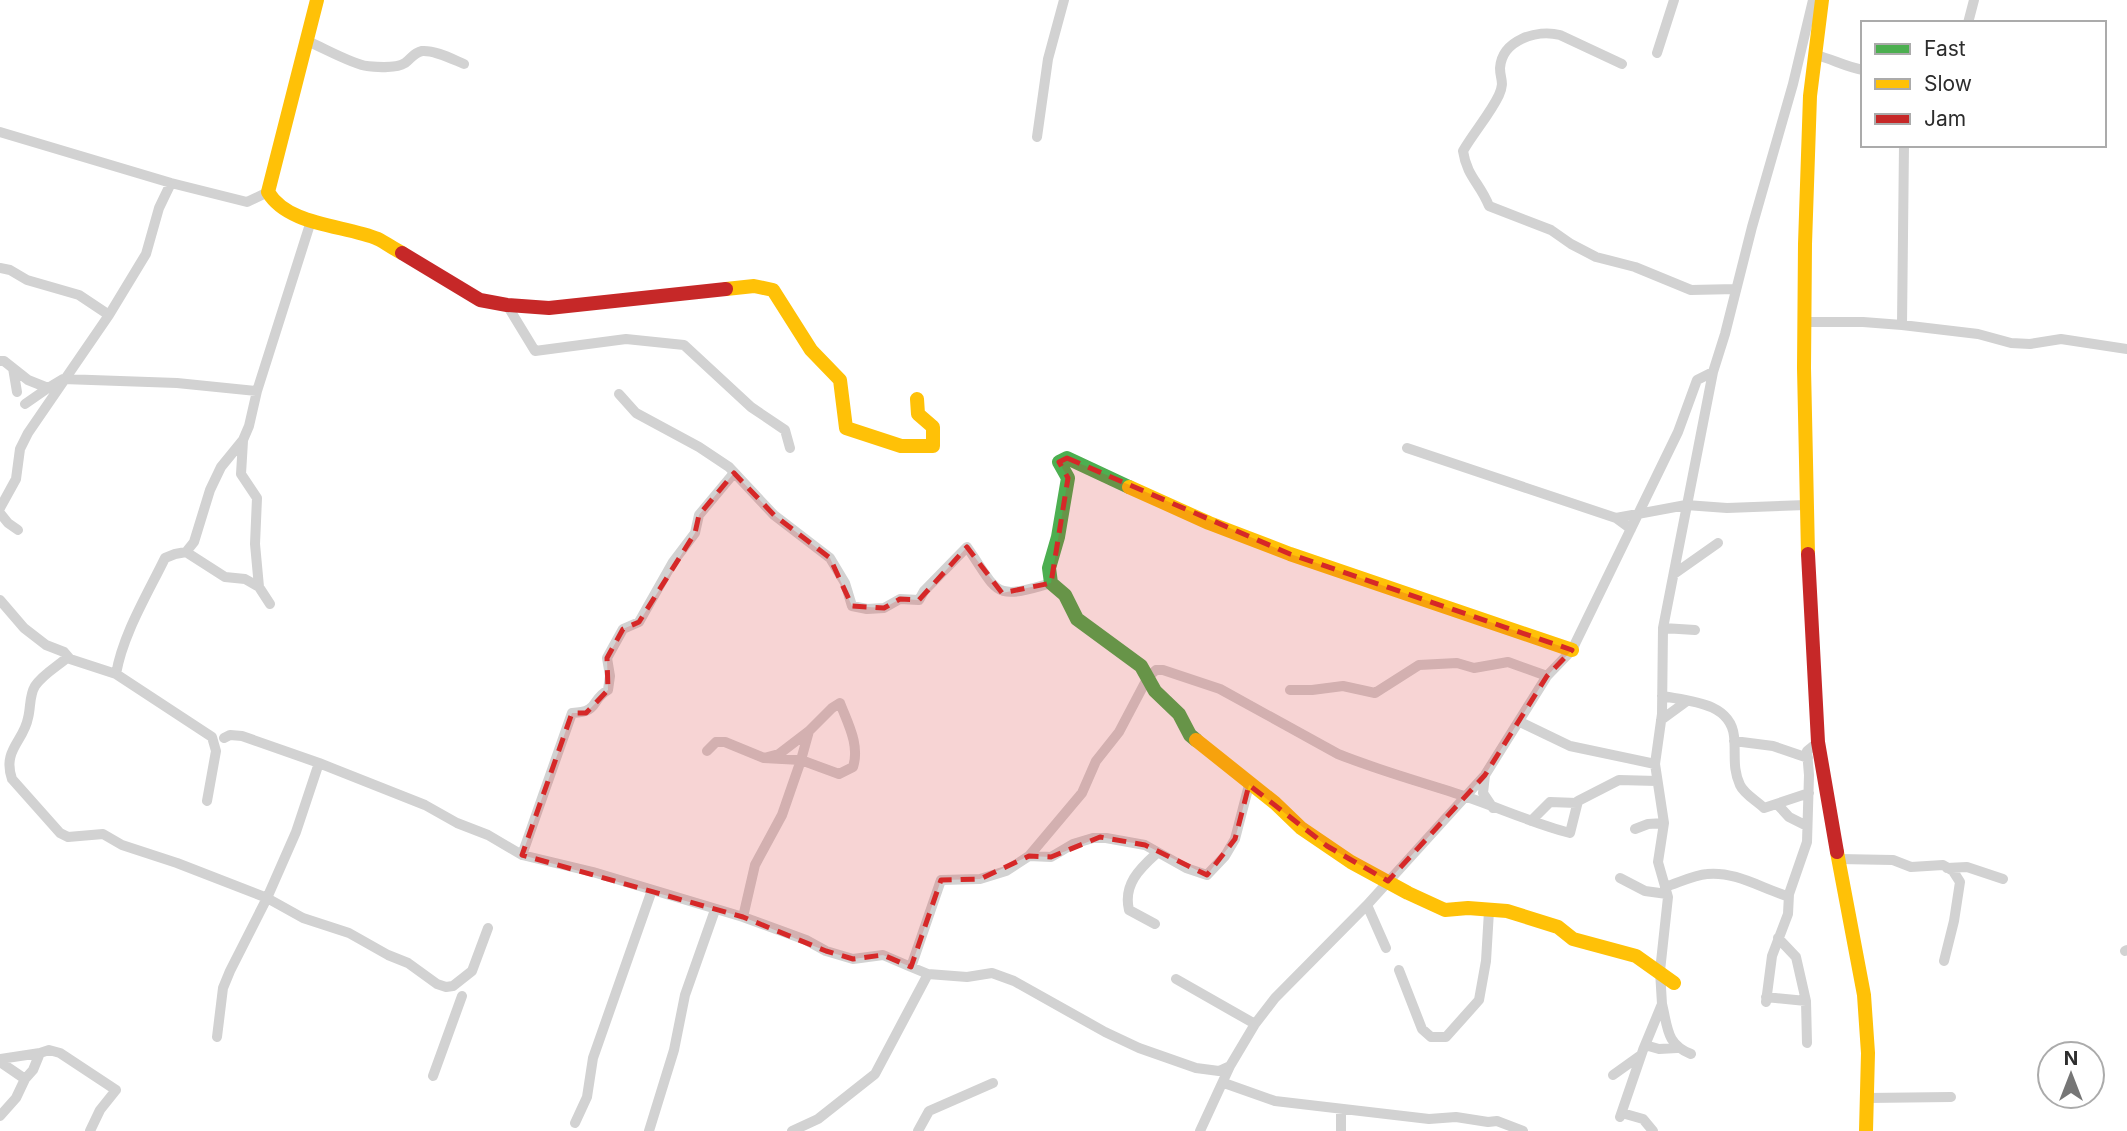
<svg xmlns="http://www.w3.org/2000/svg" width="2127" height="1131" font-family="Inter,sans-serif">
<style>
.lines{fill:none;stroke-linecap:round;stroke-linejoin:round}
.street{stroke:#d2d2d2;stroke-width:10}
.fast{stroke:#4caf50;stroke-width:14}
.slow{stroke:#ffc107;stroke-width:14}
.jam{stroke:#c62828;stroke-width:14}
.marked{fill:#d62828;fill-opacity:0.2;stroke:#d62828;stroke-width:5;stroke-dasharray:14 9;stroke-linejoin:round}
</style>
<rect width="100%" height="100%" fill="#fff"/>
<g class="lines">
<!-- street -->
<path class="street" d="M1968,23L1974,0
M307,41C322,47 354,65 367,66C378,67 395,69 405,63C411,59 413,53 422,51C435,50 452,59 464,64
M1657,53L1674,0
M1816,55C1832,59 1846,67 1863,70
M1622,64L1560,35C1537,29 1502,40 1500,68C1500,80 1505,81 1499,95C1490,114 1474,132 1463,151C1467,177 1480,183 1489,206L1551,230L1571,244L1596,257L1635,267L1691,290L1736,289
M0,132L171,183L247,202L268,192
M1037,137L1048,59L1064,0
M0,268L10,270L27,280L79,295L109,315
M507,305L535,351L626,339L684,345L751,407L785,430L790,448
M1805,322H1863L1902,325L1978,334L2011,343L2030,344L2061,339L2127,349
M1902,325L1904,145
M0,361H4L28,380L48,388L63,379L177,383L257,391
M13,368L17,392
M619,394L636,413L699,447L729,467L774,515L830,558L845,583L852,606L867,609L884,608L900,599L919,600L924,591L967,547C999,593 992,601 1051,583
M25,404L48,388
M1407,448L1616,518L1631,529
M0,508L16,479L20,449L28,433L109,315L146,254L159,208L171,183
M0,513L8,523L18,530
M1616,518L1686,505L1727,508L1806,505
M186,552L225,577L245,579L259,587L255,544L257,498L241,474L243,441
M1674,574L1718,543
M259,587L270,604
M0,600L24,628L46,645L64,652L70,659L116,674L212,737L216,751L207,801
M1663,628L1695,630
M68,657C58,666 43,674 35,686C29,696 31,707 28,718C24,741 2,750 12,779L60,833L68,837L103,834L122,845L177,863L267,898L296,832L319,763L242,736L230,735L224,738
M116,674C123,634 147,595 165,558L175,554L186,552L194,542L210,490L221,467L243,440L249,426L257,391L311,221
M1290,690H1312L1343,686L1375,693L1419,665L1457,663L1474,668L1508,662L1547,676
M1662,696C1688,701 1730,702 1734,736C1736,754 1732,768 1740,785C1744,794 1757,801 1764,808L1809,793
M1661,720L1687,701
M1520,722L1570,746L1655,764
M1734,741L1773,746L1808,758
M707,751L716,742H725L764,758L779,754L809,731
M319,763L425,805L457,823L488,835L522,855L593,872L743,917L806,940L826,951L853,959L883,955L911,967
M1485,775L1483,793L1493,808
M1777,804L1789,817L1807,826
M1531,821L1550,802L1577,803
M1635,829L1648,824L1664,823
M522,855L572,713C600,712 590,700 608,690L610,676L607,658L623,629L639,622L673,562L695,533L699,515L734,473
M1029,856L1051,857L1073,844L1093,838H1106L1145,845L1186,868L1207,875L1225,856L1235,839L1249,785
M1839,859L1893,860L1911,867L1943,865L1953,871L1960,882L1954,921L1944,961
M1947,868L1967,867L2003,879
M1620,878L1645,891L1667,894
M1665,887C1678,883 1694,875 1707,874C1735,871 1761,888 1787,896L1789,894
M1367,905L1386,948
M743,917L755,865L782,815L800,763L801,760L809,731L832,708L840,703C848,724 860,745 853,767L839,774L801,760L764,758
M1155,924L1129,910C1123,885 1139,869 1157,853
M1778,938L1796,957L1806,1001L1807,1043
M2125,951L2127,950
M1399,970L1422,1029L1431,1037H1446L1479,1000L1486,961L1489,911
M928,974L967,977L992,973L1014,981L1105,1032L1139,1048L1196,1068L1219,1071L1230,1066
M1176,979L1255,1024
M1766,997L1806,1001
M1766,1002L1772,956L1788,914L1789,894L1807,842L1809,775L1807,751L1818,742
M1662,1004C1668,1028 1666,1044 1691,1054
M217,1037L223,988L230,971L267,898L303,918L349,933L388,955L408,963L437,984L446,987L453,986L472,971L488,928
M1645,1045L1659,1049L1677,1048
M40,1053L49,1050L60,1053L116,1090L100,1110L90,1131
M0,1059L40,1053L33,1070L25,1079L0,1062
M1613,1075L1641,1055
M433,1076L462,996
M1224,1083L1275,1101L1429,1119L1456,1117L1488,1122L1497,1121L1523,1131
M1867,1098L1951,1097
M1622,1113L1643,1119L1653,1131
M0,1116L16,1098L25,1079
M1620,1117L1643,1050L1662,1004L1660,971L1668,897L1658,862L1664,823L1655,764L1662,714L1663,628L1713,372
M575,1123L587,1097L593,1058L652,890
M649,1131L674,1050L685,995L715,910
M792,1131L818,1119L875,1074L928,974L911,967L941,880L980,879L1006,871L1029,856L1082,793L1096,761L1119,732L1148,677L1156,670H1163L1220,689L1338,754C1380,771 1425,783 1467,797C1502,809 1535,824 1570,833L1578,801L1619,780L1657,781
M918,1131L929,1111L993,1083
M1200,1131L1230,1066L1255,1024L1275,998L1367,905L1485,775L1547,676L1572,650L1678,432L1697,380L1713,372L1725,334L1752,227L1793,84L1813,0
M1341,1131V1109"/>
<!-- fast -->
<path class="fast" d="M1129,487L1067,458L1059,462L1068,478L1058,537L1049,568L1051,583L1065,595L1077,619L1141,666L1155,691L1179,714L1190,735L1196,740"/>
<!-- slow -->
<path class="slow" d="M317,0L268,192C288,226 345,225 378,239C386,243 394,249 402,253
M726,289L754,286L773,290L811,350L840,380L846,428L901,446H933V427L918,414L917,399
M1129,487L1209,523L1290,554L1572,650
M1808,554L1804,368L1805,244L1810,96L1822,0
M1196,740L1275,803L1301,828L1351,862L1408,893L1445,910L1468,908L1507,911L1558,927L1573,939L1636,956L1674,983
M1837,852L1864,995L1868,1053L1866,1131"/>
<!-- jam -->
<path class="jam" d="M402,253L480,300L507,305L549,308L726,289
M1808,554L1818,742L1837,852"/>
</g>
<!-- marked area -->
<path class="marked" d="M1067,458L1290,554L1572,650L1547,676L1485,775L1388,881L1327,846L1249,785L1235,839L1207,875L1145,845L1100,837L1051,857L1029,856L980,879L941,880L911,967L883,955L853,959L826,951L743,917L522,855L572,713H586L608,690L607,658L623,629L639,622L695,533L699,515L734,473L774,515L830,558L852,606L884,608L900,599L919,600L967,547L1002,593L1051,583L1068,478L1059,462Z"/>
<!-- legend -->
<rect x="1861" y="21" width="245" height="126" fill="#ffffff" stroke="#ababab" stroke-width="2"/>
<rect x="1875" y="44" width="35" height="10" fill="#4caf50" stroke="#ababab" stroke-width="2"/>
<text x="1924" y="56" font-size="21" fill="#2d2d2d">Fast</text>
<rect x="1875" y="79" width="35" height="10" fill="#ffc107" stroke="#ababab" stroke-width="2"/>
<text x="1924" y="91" font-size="21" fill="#2d2d2d">Slow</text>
<rect x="1875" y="114" width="35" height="10" fill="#c62828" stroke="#ababab" stroke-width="2"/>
<text x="1924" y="126" font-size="21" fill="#2d2d2d">Jam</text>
<!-- north arrow -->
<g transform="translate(2071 1075)"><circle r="33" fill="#ffffff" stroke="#ababab" stroke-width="2"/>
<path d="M0-5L12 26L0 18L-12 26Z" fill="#767676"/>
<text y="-10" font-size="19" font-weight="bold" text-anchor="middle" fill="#2d2d2d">N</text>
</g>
</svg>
